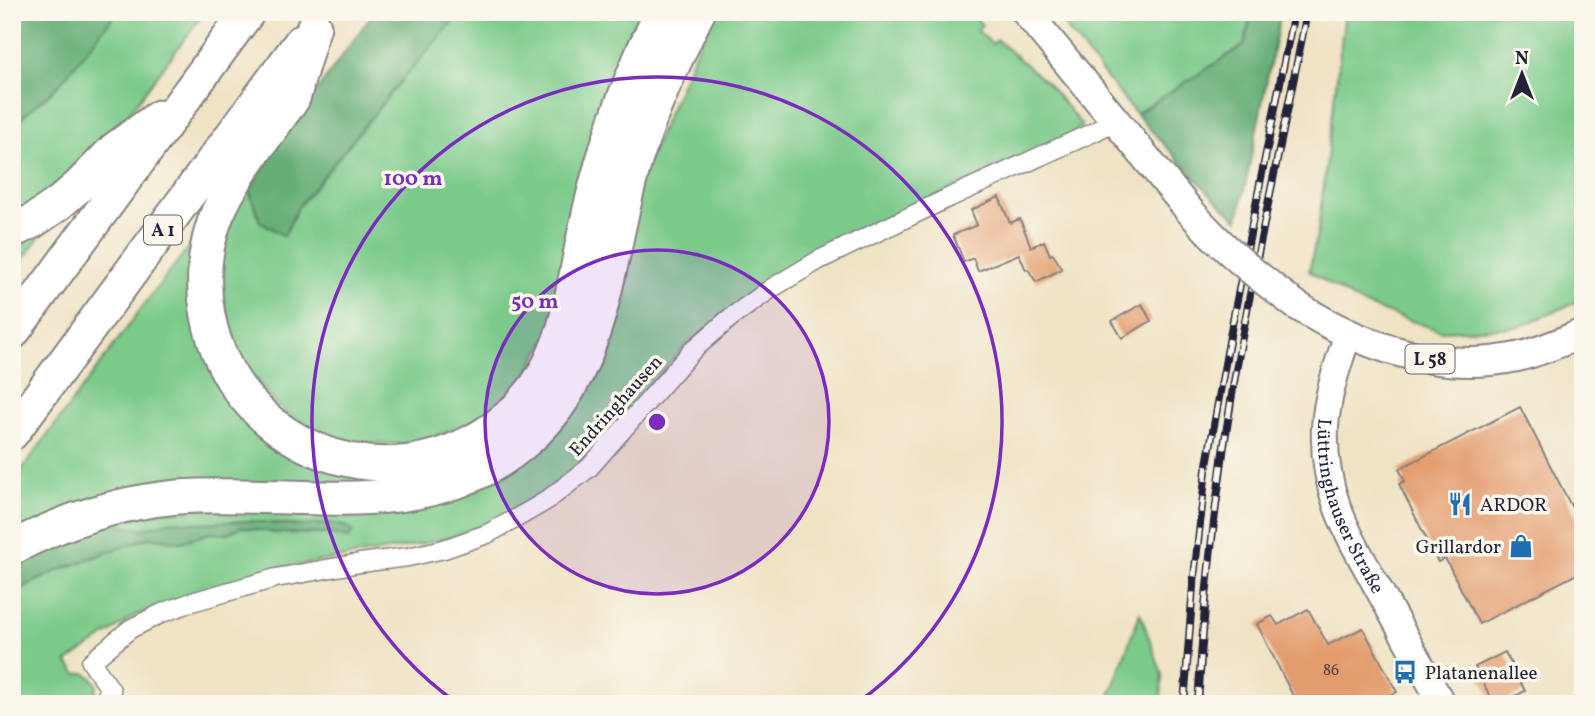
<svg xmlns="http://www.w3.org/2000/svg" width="1595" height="716" font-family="Vollkorn,serif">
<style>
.green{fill:#7cca8a;stroke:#4f7662;stroke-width:2}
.forest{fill:#65ae76;stroke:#446858;stroke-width:2}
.building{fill:#e39c6d}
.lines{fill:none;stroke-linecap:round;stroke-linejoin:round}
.street-casing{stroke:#888280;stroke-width:21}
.secondary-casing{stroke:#888280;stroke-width:30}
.primary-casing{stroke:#888280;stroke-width:32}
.highway-casing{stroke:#888280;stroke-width:37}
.street{stroke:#fff;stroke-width:18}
.secondary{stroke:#fff;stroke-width:26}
.primary{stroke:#fff;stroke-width:28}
.highway{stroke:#fff;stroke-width:33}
.rail-casing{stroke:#22223b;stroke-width:8}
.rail{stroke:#fbf7ec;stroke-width:5;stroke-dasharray:16;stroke-linecap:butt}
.primary-bridge-casing{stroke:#888280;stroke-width:32;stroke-linecap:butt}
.primary-bridge{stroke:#fff;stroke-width:28}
.ring{fill:none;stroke:#7b2cbf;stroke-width:3.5}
.labels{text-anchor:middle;stroke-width:7;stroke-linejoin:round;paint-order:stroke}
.number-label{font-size:16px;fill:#524048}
.shield{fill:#fbf7ec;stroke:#636270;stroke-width:2}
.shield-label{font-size:18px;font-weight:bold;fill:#22223b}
.street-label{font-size:19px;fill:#22223b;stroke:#fbf7ec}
.poi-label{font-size:19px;fill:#22223b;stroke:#fbf7ec;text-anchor:start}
.centre{fill:#7b2cbf;stroke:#fbf7ec;stroke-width:3.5}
.ring-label{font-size:21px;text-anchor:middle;font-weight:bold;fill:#7b2cbf;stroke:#fbf7ec;stroke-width:7;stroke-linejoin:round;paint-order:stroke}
</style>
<rect width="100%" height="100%" fill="#fbf7ec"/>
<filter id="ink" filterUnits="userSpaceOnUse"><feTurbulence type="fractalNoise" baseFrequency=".0143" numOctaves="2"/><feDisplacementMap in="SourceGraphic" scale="14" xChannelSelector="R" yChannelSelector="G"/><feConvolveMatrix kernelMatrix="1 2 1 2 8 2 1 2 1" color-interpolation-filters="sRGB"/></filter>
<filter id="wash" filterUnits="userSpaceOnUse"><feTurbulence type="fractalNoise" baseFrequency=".00686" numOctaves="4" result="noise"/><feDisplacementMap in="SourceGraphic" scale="28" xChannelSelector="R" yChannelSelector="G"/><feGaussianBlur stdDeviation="1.57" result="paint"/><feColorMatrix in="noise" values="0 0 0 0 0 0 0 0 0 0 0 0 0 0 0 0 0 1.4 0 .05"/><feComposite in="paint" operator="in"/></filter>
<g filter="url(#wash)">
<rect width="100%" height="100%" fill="#efe3c4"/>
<!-- green -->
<path class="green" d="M117,12H205L101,150L12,221V125L57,87Z
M461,12H652L554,328L518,388L485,414L465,425L424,440L400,444L356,443L314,429L293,418L278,406L263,389L246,366L236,346L224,304L220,277V253L242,187L249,190L260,221L284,236L298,207L395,88Z
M713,12H970L982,25L977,30L992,44L997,40L1047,83L1081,124V127L1068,136L848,236L807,257L767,282L686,345L644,391L618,422L570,472L541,494L513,511L485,525L451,537L412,546L276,569L215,587L136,615L67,662L77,674L85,673L93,679L97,685L92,704H12V593L59,570L150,537L181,542L210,533L226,534L242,527L276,533L330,534L349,538L331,523L302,526L248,521L196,523L174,521L140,529L108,524L160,512L473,489L647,162Z
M1053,12H1252L1244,45L1136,114Z
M1345,12H1583V299L1519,327L1441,331L1362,304L1309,271L1318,230Z
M654,51L666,56C645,101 627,147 615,195C599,260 592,329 558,387C548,404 535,418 521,432C429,516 290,477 179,487C120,493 65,512 12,537V483L152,294L201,232C192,285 196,339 225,385C236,402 249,415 263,429C296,463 349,476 395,473C429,471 462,461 490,443C580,388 583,283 604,191C616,142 634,96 654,51Z
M52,220L12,274V241Z
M1140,613L1162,674L1161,704H1107Z"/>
<!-- forest -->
<path class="forest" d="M12,12H117L57,87L12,125Z
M374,12H461L395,88L298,207L284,236L260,221L249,190L276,147Z
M1252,12H1281L1238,220L1213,197L1136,114L1244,45Z
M174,521L196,523L248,521L302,526L331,523L347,527L353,532L349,538L330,534L276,533L242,527L225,534L210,533L181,542L150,537L59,570L12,593V563L108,524L140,529Z"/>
<g id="blocks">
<!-- building -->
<path class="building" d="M999,197L1010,223L1020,219L1031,247L1044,241L1050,255L1053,254L1062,269L1036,282L1028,269L1026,270L1019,254L978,271L973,258L964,262L953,235L977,225L971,210Z
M1142,304L1151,321L1122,338L1112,321Z
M1520,407L1583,529V571L1479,624L1445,558L1438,562L1399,484L1405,481L1399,469Z
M1308,609L1328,645L1363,628L1397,692L1374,704H1297L1257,624L1272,616L1278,625Z
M1505,652L1525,691L1500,704H1494L1475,667Z"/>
</g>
</g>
<g filter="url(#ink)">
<use href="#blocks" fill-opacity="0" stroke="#888280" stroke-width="2"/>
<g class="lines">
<!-- street casing -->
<g class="street-casing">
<path id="street" d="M101,704L111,690L91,662L130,629L162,613L192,602L276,578L360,563L408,557L444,549L487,534L515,519L546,501L589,468L692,351L730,318L772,288L819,260L946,199L1094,132L1116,120"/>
</g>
<!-- secondary casing -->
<g class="secondary-casing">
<g id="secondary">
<path id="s1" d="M1348,334C1338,364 1327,395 1325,427C1322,499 1353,541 1385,601C1404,635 1423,670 1442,704"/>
</g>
</g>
<!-- primary casing -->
<g class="primary-casing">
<path id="primary" d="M1026,12L1189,210
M1296,305C1361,346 1439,374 1517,357C1540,352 1561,342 1583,333"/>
</g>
<!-- highway casing -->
<g class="highway-casing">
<path id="highway" d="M314,26C309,42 304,59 299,76C297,83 296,91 293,98C290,104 284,110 280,116C269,132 257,147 246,163C233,183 219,205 212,229C195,285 208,351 245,397C276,434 320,458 368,463C432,469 495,440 534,389C569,343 573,283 586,227C598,171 615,117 638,64C645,46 653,29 663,12
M12,231L33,221L58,204L80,185L115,149L159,117
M12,333L248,12
M12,433L301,42
M12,548C63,521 120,502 178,497C288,488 416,524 512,452C535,435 554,415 568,390C609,319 612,235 636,158C652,107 675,60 698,12"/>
</g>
<!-- street -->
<use href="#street" class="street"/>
<!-- secondary -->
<use href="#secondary" class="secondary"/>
<!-- primary -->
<use href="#primary" class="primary"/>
<!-- highway -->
<use href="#highway" class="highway"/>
<!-- rail casing -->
<g class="rail-casing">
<path id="rail" d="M1184,704L1193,586L1206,470L1232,325L1294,12
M1198,704C1204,596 1216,489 1234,382C1255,258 1283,136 1307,12"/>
</g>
<!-- rail -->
<use href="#rail" class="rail"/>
<!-- primary-bridge casing -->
<g class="primary-bridge-casing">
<path id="primary-bridge" d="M1189,210C1221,247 1257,276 1296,305"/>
</g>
<!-- primary-bridge -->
<use href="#primary-bridge" class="primary-bridge"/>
</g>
</g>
<!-- distance rings -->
<circle cx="657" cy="422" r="172" fill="#7b2cbf" fill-opacity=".12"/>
<g class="ring">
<circle cx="657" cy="422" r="172"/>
<path d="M457 703A345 345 0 1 1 857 703"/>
</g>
<!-- icons -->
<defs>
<g id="restaurant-bare" transform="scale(1.89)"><path d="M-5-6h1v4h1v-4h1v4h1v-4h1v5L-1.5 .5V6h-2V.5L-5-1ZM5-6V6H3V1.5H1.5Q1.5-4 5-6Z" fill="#1f6fb2" stroke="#fbf7ec" stroke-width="2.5" paint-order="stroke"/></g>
<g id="shop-bare" transform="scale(1.89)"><path d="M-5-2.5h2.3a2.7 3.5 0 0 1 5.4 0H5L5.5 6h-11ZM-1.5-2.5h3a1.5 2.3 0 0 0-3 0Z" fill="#1f6fb2" stroke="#fbf7ec" stroke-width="2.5" paint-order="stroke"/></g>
<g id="bus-bare" transform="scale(1.89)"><path d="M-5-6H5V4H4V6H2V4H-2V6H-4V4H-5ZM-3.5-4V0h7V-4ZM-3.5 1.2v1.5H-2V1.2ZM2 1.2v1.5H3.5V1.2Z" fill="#1f6fb2" stroke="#fbf7ec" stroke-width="2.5" paint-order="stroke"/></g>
</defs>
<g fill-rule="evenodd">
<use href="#restaurant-bare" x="1460" y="504"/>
<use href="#shop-bare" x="1521" y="546"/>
<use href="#bus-bare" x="1405" y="672"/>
</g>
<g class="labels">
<!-- number labels -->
<g class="number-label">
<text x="1331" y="675">86</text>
</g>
<!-- shield labels -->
<g class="shield">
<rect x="144" y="215.5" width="38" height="29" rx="5"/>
<rect x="1405.5" y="344.5" width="49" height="29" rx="5"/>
</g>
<g class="shield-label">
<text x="163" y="236">A 1</text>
<text x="1430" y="365">L 58</text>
</g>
<!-- street labels -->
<g class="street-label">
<text transform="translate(615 405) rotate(-48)" y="7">Endringhausen</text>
<text dy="7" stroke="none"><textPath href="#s1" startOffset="180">Lüttringhauser Straße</textPath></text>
</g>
<!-- poi labels -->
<g class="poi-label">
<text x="1480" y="511">ARDOR</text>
<text x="1501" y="553" text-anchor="end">Grillardor</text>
<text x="1425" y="679">Platanenallee</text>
</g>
</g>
<circle cx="657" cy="422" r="10" class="centre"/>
<g class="ring-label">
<text x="413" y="185">100 m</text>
<text x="535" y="308">50 m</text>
</g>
<!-- margin -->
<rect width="1595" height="716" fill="none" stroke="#fbf7ec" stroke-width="42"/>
<!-- north arrow -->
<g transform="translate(1522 74)" stroke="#fbf7ec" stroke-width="5" paint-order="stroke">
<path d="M0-5L12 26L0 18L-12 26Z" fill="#22223b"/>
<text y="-10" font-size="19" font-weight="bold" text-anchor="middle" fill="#22223b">N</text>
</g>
</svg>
